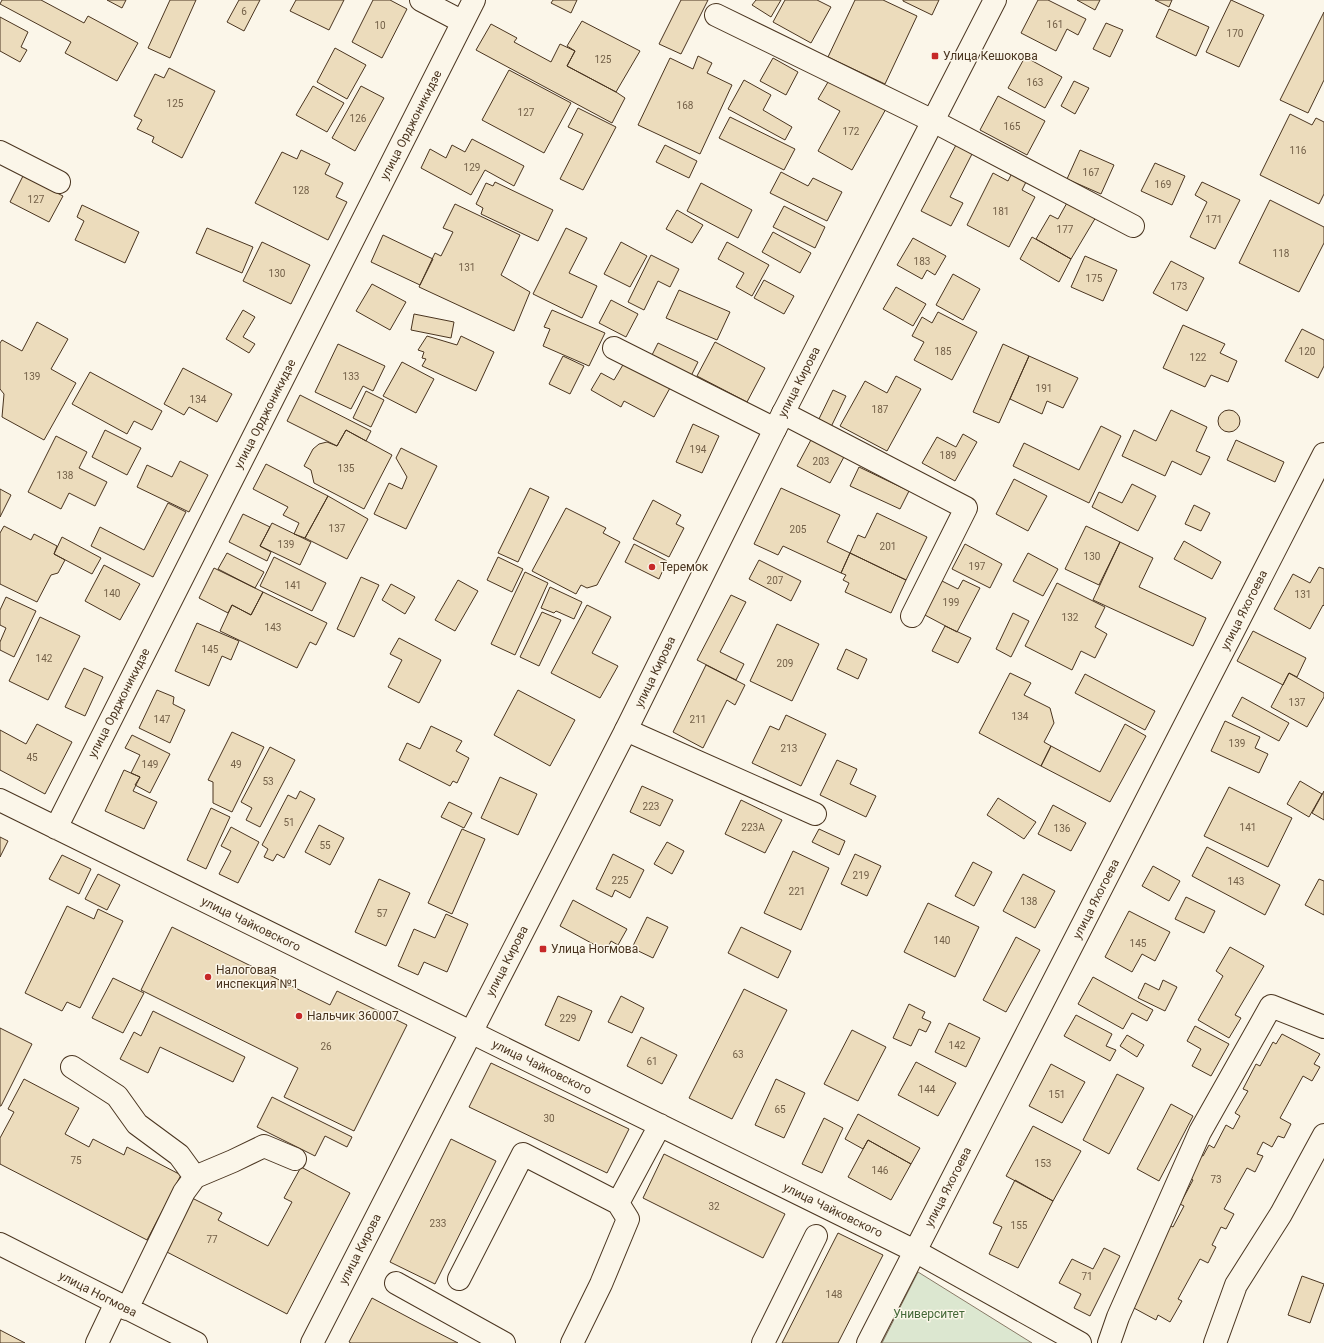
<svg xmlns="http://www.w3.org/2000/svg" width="1324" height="1343" font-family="Roboto,sans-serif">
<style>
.green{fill:#dce7d0;stroke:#887966}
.building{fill:#ecdcbc;stroke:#4a3520}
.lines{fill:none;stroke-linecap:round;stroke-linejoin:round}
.minor-casing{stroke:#4a3520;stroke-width:24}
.major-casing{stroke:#4a3520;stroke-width:24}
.minor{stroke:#fbf6e9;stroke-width:22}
.major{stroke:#fbf6e9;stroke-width:22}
.poi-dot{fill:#c62828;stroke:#fbf6e9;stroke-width:1.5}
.labels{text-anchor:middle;stroke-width:3;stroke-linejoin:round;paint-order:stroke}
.number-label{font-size:10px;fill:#725f47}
.poi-label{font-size:12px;fill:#4a3520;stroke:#fbf6e9;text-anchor:start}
.street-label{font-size:12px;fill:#4a3520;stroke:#fbf6e9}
.park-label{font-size:12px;fill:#436837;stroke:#fbf6e9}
</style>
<rect width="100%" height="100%" fill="#fbf6e9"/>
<!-- green -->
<path class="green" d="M918,1272L1032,1343H882Z"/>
<!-- building -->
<path class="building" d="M2,0H41L84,23L88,16L138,43L117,81L65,53L71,42L0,4Z
M107,0H126L122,8Z
M170,0H196L170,58L148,48Z
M239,0H260L244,31L227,22Z
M296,0H344L329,30L290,11Z
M373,0H390L407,9L382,58L352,42Z
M553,0H577L571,13L551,3Z
M681,0H708L681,54L659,44Z
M756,0H781L771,17L752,5Z
M785,0H817L831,7L811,43L773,22Z
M855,0H883L917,16L885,84L828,57Z
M903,0H939L932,15L903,1Z
M1038,0H1048L1086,19L1078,35L1067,29L1056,51L1021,33Z
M1077,0H1100L1095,10Z
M1155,0H1172L1169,7Z
M1231,0L1264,15L1239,67L1206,52Z
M1169,9L1209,27L1196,56L1156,37Z
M1324,12V80L1308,113L1280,100Z
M0,17L28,32L21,47L27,50L20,62L0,51Z
M582,21L640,51L616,92L567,66L575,51L567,46Z
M1106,23L1123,30L1110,57L1093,49Z
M491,24L517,38L514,42L551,62L560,44L575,51L567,66L616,92L625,98L612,123L476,50Z
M335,48L366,65L347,99L317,82Z
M698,56L712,63L707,73L732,85L700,154L638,125L670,58L693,69Z
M1025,57L1062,77L1045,108L1008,88Z
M773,58L798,72L786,95L760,81Z
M169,68L215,91L182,158L152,142L154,137L137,129L142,120L134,116L155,74L164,78Z
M509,70L571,103L544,153L482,120Z
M831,77L887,107L852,170L818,151L840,111L818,99Z
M744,80L771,95L763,110L792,127L785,140L728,109Z
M1074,81L1089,88L1075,114L1061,106Z
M313,86L344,103L327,132L296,115Z
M361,86L384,98L355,151L332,138Z
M998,96L1045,121L1027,155L980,130Z
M578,108L616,127L583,190L560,179L583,134L568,127Z
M1290,114L1312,125L1316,118L1324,122V194L1319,204L1260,175Z
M730,117L795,149L784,170L719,138Z
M472,139L524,166L514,186L485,170L471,195L421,168L430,149L446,158L452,145L465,152Z
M665,145L697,161L689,178L656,162Z
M956,145L972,154L950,197L963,203L951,226L921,211Z
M301,150L330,164L325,174L343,183L336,197L347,202L328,240L255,203L282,152L297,159Z
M1080,150L1114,165L1101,194L1067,179Z
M1155,163L1185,176L1172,205L1141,191Z
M781,172L808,186L813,178L842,192L827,221L770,193Z
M993,173L1008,181L1012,173L1027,180L1022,190L1035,197L1009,247L967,225Z
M23,176L63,196L49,222L10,202Z
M495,182L553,210L538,241L481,214L483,208L476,204L486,183L493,186Z
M1202,182L1240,200L1215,249L1190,237L1207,202L1195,195Z
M701,183L752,210L738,238L687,211Z
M1270,200L1324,227V243L1299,292L1239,263Z
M1068,201L1096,217L1071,259L1036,239L1050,215L1058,219Z
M455,204L520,235L501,275L530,292L514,331L419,287L435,253L441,256L453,232L443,228Z
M82,205L139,232L125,263L75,240L84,221L77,217Z
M784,206L825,227L815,248L773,227Z
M677,210L703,225L692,243L666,229Z
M207,228L253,247L242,273L196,253Z
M566,228L587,238L569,273L597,286L582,318L533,294Z
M773,232L811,253L800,273L762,252Z
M383,235L433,259L420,285L371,262Z
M1032,237L1071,259L1059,282L1020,259Z
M913,238L946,256L935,275L927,270L922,279L897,265Z
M262,242L310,265L291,304L243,281Z
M621,242L647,256L630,287L604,274Z
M727,242L769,265L752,296L736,287L744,273L718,259Z
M651,255L679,269L670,287L658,281L644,310L628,302Z
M1085,256L1117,270L1103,301L1071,287Z
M1171,261L1204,278L1187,311L1153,293Z
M953,274L980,289L963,320L936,305Z
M764,280L794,296L784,314L754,298Z
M372,284L406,302L390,330L356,311Z
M896,287L926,304L913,326L883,309Z
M679,290L730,312L717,340L666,318Z
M611,300L638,314L626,337L599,323Z
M243,310L255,317L243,337L255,344L249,353L226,339Z
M552,310L605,333L589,366L543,346L550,329L544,327Z
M938,312L977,332L952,380L914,360L924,342L912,336L922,317L932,323Z
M414,314L454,322L451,338L411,330Z
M37,322L68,339L51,369L76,383L44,440L2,417L4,394L0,389V343L2,340L22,351Z
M1183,325L1225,344L1220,353L1237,361L1228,382L1211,375L1205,387L1163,368Z
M1302,329L1324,340V366L1318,378L1285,361Z
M427,336L457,345L461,336L494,352L476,391L422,366L426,359L422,358L424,352L418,350Z
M715,342L765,368L747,402L697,376Z
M658,343L698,362L691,376L651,357Z
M338,344L385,366L373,391L363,386L351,409L315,392Z
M1003,344L1029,356L999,423L973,412Z
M563,356L584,366L570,394L549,384Z
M1029,356L1078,378L1063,408L1047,401L1042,414L1010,399Z
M402,362L434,379L416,413L383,396Z
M624,363L670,388L654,417L624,401L621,407L591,390L601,373L614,380Z
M183,368L232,394L217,422L189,407L184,415L164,404Z
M90,372L162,411L152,430L134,421L127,434L72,404Z
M896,376L921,389L887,451L840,426L865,381L887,393Z
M833,390L846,396L830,429L817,423Z
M366,391L384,400L371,427L353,418Z
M300,395L371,431L366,441L346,430L337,446L287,421Z
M1171,410L1207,427L1196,451L1210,457L1201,475L1172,461L1165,476L1122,456L1134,430L1156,441Z
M1218 421a11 11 0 1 1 22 0a11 11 0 1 1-22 0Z
M693,424L719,436L702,473L676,462Z
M1101,426L1121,436L1089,503L1013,466L1024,443L1079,470Z
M105,430L141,448L127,475L92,457Z
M346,430L392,455L364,509L314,483L311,470L304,466L313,449L319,444L327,442L337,446Z
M963,434L977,442L955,481L922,463L937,437L956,447Z
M56,436L87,452L79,468L107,482L95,506L69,493L61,509L28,492Z
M812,438L845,455L830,483L797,466Z
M1236,440L1284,462L1275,482L1227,460Z
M401,448L437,466L406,529L374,514L389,483L402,489L407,477L396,458Z
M180,461L208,475L189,512L137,487L147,465L172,477Z
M266,464L328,496L305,538L294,534L299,523L283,515L288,507L253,489Z
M859,467L909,491L900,509L850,486Z
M1014,479L1047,496L1028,531L996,514Z
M1132,484L1156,496L1138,531L1092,507L1099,492L1122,503Z
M530,488L549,497L518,562L498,553Z
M781,488L840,515L827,542L850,553L841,573L783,546L778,555L754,544Z
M0,489L11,495L0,517Z
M328,496L368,519L347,559L305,538Z
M653,500L681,515L676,524L684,528L669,557L633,539Z
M168,503L186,512L153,577L91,546L100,527L144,550Z
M1194,505L1210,513L1201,531L1185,524Z
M566,508L606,528L603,533L620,542L597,585L587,588L581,585L576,594L532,571Z
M877,513L927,537L906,580L850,553L858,535L865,538Z
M243,514L270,527L260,546L271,552L267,561L229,542Z
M272,523L311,542L300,565L260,546Z
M4,526L31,540L34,534L57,546L54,554L65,560L58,573L51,575L37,602L0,584V533Z
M1086,526L1120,542L1099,585L1065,569Z
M62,537L101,558L92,574L54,554Z
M1184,541L1221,562L1212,579L1174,559Z
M1120,542L1153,558L1139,587L1206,618L1193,646L1093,600Z
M634,544L667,561L659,579L625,562Z
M965,544L1002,564L990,588L952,569Z
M227,553L264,572L255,588L218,569Z
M850,553L906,580L891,613L845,592L849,583L843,580L846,575L841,573Z
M1028,553L1058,569L1043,596L1013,581Z
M274,557L326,583L312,611L260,586Z
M498,557L523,569L512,592L487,580Z
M759,560L801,581L791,601L749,579Z
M104,565L140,584L120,620L85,601Z
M1319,567L1324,569V606L1323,605L1310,629L1274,609L1293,574L1310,583Z
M214,568L263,592L251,615L232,605L228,613L199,598Z
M525,572L548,583L515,655L491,644Z
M361,577L379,585L354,637L337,629Z
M458,580L478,591L455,631L435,620Z
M940,580L958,589L963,580L980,588L957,632L923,614Z
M1057,583L1105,607L1095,627L1107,634L1095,658L1081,651L1072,670L1025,646Z
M391,584L415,597L405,614L382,600Z
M550,587L582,602L574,619L556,611L554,613L541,608Z
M263,592L327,623L316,645L310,642L297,668L220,631L232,605L251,615Z
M731,595L746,602L720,652L744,664L736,680L697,660Z
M6,597L36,611L14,657L0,650V642L6,628L0,625V610Z
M587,605L611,617L592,653L618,666L600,698L551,673Z
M542,612L561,620L539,666L520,657Z
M1013,613L1029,621L1011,657L996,649Z
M40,617L80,636L48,700L9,681Z
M197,623L239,641L231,660L222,656L209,686L175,671Z
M777,624L819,644L792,701L750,681Z
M945,626L971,638L958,663L932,651Z
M1253,631L1306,658L1297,677L1289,673L1283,685L1237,661Z
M399,638L441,660L419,703L388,687L402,660L390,654Z
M846,649L867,659L858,679L837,669Z
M706,665L745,685L735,705L727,700L703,748L673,732Z
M84,668L103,677L85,716L65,707Z
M1010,673L1031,683L1024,695L1050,708L1054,723L1044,742L1051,746L1041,766L979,733Z
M1289,673L1324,693V697L1307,727L1271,707Z
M1085,674L1155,711L1145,730L1075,693Z
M157,690L174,697L173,704L185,710L170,743L139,728Z
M518,690L575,720L550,766L494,735Z
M1242,697L1289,723L1279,741L1232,716Z
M786,715L826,734L801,786L752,763L770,726L779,730Z
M1225,721L1260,737L1255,748L1268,754L1259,773L1211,751Z
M37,724L72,742L45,794L0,770V730L26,744Z
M1125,724L1146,736L1110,802L1041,766L1051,746L1100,772Z
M431,726L462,741L456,751L469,758L457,783L453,781L450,786L399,760L407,743L420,749Z
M232,732L264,747L232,812L213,803V782L208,780Z
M132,735L170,754L150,793L135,785L140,777L131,773L140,755L125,748Z
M270,747L295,760L260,827L246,820L252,808L241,802Z
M837,760L857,769L850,784L876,796L866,817L820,795Z
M124,770L140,777L133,791L157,802L144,829L105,811Z
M500,777L537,794L518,835L481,818Z
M1300,781L1322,794L1309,817L1287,804Z
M642,786L673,800L660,826L630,812Z
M1229,787L1292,818L1268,867L1204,836Z
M300,791L315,799L284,858L277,854L273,861L264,857L268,849L262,845L288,795L296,799Z
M1324,791V820L1312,813Z
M998,798L1036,822L1024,839L987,815Z
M741,800L782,820L765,853L725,834Z
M449,802L472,813L464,828L441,817Z
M1053,805L1086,823L1071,851L1038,834Z
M211,808L230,817L206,869L187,860Z
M319,825L344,838L330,865L305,852Z
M231,827L259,842L238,883L219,874L231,851L221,846Z
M462,829L485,839L452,914L428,903Z
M819,829L845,841L839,855L812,842Z
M0,837L8,841L0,857Z
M667,842L684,851L672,874L654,864Z
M1207,847L1280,885L1265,915L1192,876Z
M793,851L829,868L801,930L764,913Z
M613,854L644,870L630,898L615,890L612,897L596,889Z
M855,854L881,866L867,896L841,884Z
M62,855L91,869L79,894L49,879Z
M973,862L992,872L974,906L955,896Z
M1153,866L1180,881L1169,901L1142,886Z
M98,874L120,885L107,910L85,899Z
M1023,874L1055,891L1035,928L1003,911Z
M379,879L410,893L386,946L355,932Z
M1319,879L1324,881V915L1305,905Z
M1186,897L1215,911L1204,933L1175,919Z
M573,900L627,929L618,945L611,941L606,951L560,926Z
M928,903L979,927L955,977L904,952Z
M67,906L94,919L98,909L123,921L80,1008L67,1002L62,1011L25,993Z
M1129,911L1170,932L1155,961L1142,954L1132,972L1105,957Z
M446,914L468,924L447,972L424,962L418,975L398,966L414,929L435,938Z
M647,917L668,927L653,958L632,948Z
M172,927L330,1005L337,991L407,1025L354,1131L284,1097L298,1068L141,990Z
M741,927L791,951L778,978L728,953Z
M1016,937L1040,950L1006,1012L983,1000Z
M1230,947L1264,966L1235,1015L1241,1018L1229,1038L1198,1020L1223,976L1216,971Z
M1093,977L1153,1010L1147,1021L1132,1013L1123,1029L1078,1004Z
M113,978L144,993L123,1033L92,1018Z
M1163,980L1177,987L1165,1011L1138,998L1145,983L1159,990Z
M744,989L787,1010L732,1119L689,1098Z
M558,996L592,1011L579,1041L545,1025Z
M621,996L644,1008L632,1033L608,1022Z
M909,1004L925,1012L922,1018L931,1022L926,1032L919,1029L911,1046L893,1038Z
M153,1011L245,1057L233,1082L160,1047L148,1073L120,1059L134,1032L141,1036Z
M1076,1015L1112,1034L1106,1046L1116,1050L1110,1061L1064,1036Z
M949,1023L980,1038L966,1067L935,1052Z
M1195,1026L1229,1044L1211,1076L1192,1066L1201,1049L1187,1041Z
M0,1028L32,1044L1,1106H0Z
M852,1030L886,1047L858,1101L824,1084Z
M1282,1034L1320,1054L1314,1064L1320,1067L1312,1081L1303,1076L1280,1118L1291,1124L1284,1138L1278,1136L1272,1147L1263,1142L1257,1154L1263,1156L1255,1172L1247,1168L1224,1209L1234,1214L1226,1229L1221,1227L1212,1245L1216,1247L1208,1263L1200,1259L1178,1299L1182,1301L1170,1322L1158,1315L1156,1320L1132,1307L1169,1225L1173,1227L1184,1206L1180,1204L1193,1180L1188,1177L1200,1155L1203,1156L1209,1145L1214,1148L1226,1125L1233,1129L1240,1116L1235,1113L1248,1091L1243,1089L1256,1064L1260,1066L1273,1042L1276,1044Z
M1127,1035L1144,1045L1137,1057L1120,1046Z
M641,1037L677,1055L662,1084L627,1066Z
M916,1062L956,1083L938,1116L898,1095Z
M491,1063L629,1129L607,1173L469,1107Z
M1051,1064L1085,1082L1062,1123L1029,1106Z
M1117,1074L1144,1088L1109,1154L1083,1140Z
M24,1079L79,1108L65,1134L89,1147L93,1139L124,1155L127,1147L181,1175L147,1240L0,1164V1138L14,1112L8,1109Z
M776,1079L805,1093L784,1138L755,1125Z
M272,1097L352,1137L347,1147L325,1136L315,1156L257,1127Z
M1171,1104L1193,1116L1159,1181L1137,1169Z
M858,1114L920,1148L911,1164L868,1140L863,1149L845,1139Z
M824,1118L843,1128L822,1173L802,1164Z
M1033,1126L1081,1151L1053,1201L1006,1176Z
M451,1139L496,1161L435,1284L390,1262Z
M868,1140L911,1164L891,1200L848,1177Z
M664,1154L785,1214L763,1258L643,1198Z
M301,1167L350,1193L287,1314L163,1250L190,1197L222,1213L218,1220L268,1246L292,1202L284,1198Z
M1015,1180L1053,1201L1018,1268L989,1254L1002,1227L993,1223Z
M838,1233L883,1255L838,1343H782Z
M1104,1248L1120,1256L1090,1316L1074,1308L1081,1294L1059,1283L1072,1259L1093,1269Z
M1302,1276L1324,1284L1310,1323L1288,1315Z
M372,1298L419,1323L458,1343H351L349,1342Z
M0,1330L25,1343H0Z"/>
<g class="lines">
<!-- minor casing -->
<g class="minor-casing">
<path id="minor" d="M421,0L463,22
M716,15L933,121L1133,226
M0,152L59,182
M614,348L775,429
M783,413L966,508L912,616
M626,730L815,814
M0,800L915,1251L1080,1343
M56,828L474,0
M72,1067L117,1096L137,1124L179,1155L195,1177
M0,1244L196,1343
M459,1279L523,1154L618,1203
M396,1283L504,1343
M127,1309L184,1192L195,1177L233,1161L264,1146L295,1159
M97,1343L116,1303
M572,1343L601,1284L628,1219L618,1203L660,1125
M763,1343L816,1236
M868,1343L1324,454
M1109,1343L1118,1317L1200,1132L1271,1006L1324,1027
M1215,1343L1236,1285L1281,1214L1324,1135"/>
</g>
<!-- major casing -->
<g class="major-casing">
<path id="major" d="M312,1343L626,730L775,429L995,0"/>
</g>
<!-- minor -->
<use href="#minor" class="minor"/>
<!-- major -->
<use href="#major" class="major"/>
</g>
<!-- markers -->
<g class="poi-dot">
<rect x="931" y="52" width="8" height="8" rx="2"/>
<circle cx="652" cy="567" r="4"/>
<rect x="539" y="945" width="8" height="8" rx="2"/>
<circle cx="208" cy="977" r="4"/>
<circle cx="299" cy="1016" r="4"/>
</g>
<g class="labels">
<!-- number labels -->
<g class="number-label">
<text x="244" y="15">6</text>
<text x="1055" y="28">161</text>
<text x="380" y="29">10</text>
<text x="1235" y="37">170</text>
<text x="603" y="63">125</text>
<text x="1035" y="86">163</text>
<text x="175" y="107">125</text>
<text x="685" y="109">168</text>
<text x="526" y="116">127</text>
<text x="358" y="122">126</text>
<text x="1012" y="130">165</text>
<text x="851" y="135">172</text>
<text x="1298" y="154">116</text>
<text x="472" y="171">129</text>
<text x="1091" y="176">167</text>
<text x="1163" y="188">169</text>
<text x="301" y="194">128</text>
<text x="36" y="203">127</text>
<text x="1001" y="215">181</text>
<text x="1214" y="223">171</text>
<text x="1065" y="233">177</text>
<text x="1281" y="257">118</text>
<text x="922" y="265">183</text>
<text x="467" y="271">131</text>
<text x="277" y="277">130</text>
<text x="1094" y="282">175</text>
<text x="1179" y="290">173</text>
<text x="943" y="355">185</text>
<text x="1307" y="355">120</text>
<text x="1198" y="361">122</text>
<text x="32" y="380">139</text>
<text x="351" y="380">133</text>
<text x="1044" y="392">191</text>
<text x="198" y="403">134</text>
<text x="880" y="413">187</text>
<text x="698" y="453">194</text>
<text x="948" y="459">189</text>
<text x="821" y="465">203</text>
<text x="346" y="472">135</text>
<text x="65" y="479">138</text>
<text x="337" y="532">137</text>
<text x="798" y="533">205</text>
<text x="286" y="548">139</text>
<text x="888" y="550">201</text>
<text x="1092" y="560">130</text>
<text x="977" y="570">197</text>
<text x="775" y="584">207</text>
<text x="293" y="589">141</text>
<text x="112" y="597">140</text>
<text x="1303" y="598">131</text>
<text x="951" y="606">199</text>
<text x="1070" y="621">132</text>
<text x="273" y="631">143</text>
<text x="210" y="653">145</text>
<text x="44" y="662">142</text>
<text x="785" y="667">209</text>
<text x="1297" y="706">137</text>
<text x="1020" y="720">134</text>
<text x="162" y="723">147</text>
<text x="698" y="723">211</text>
<text x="1237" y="747">139</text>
<text x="789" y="752">213</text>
<text x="32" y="761">45</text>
<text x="150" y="768">149</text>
<text x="236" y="768">49</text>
<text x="268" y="785">53</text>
<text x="651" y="810">223</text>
<text x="289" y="826">51</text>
<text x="753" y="831">223А</text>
<text x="1248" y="831">141</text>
<text x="1062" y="832">136</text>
<text x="325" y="849">55</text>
<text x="861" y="879">219</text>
<text x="620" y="884">225</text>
<text x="1236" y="885">143</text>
<text x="797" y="895">221</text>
<text x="1029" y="905">138</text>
<text x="382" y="917">57</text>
<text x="942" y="944">140</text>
<text x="1138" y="947">145</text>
<text x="568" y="1022">229</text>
<text x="957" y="1049">142</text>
<text x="326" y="1050">26</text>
<text x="738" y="1058">63</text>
<text x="652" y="1065">61</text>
<text x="927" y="1093">144</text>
<text x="1057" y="1098">151</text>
<text x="780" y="1113">65</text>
<text x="549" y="1122">30</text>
<text x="76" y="1164">75</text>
<text x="1043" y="1167">153</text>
<text x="880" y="1174">146</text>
<text x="1216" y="1183">73</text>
<text x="714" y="1210">32</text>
<text x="438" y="1227">233</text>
<text x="1019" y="1229">155</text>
<text x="212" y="1243">77</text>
<text x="1087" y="1280">71</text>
<text x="834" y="1298">148</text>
</g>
<!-- poi labels -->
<g class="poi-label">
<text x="943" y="60">Улица Кешокова</text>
<text x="660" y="571">Теремок</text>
<text x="551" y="953">Улица Ногмова</text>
<text x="216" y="974">Налоговая<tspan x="216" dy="14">инспекция №1</tspan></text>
<text x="307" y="1020">Нальчик 360007</text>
</g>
<!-- street labels -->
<g class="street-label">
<text transform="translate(411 125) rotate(-63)" y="4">улица Орджоникидзе</text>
<text transform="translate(799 382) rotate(-63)" y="4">улица Кирова</text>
<text transform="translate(265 414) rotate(-63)" y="4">улица Орджоникидзе</text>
<text transform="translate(1244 610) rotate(-63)" y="4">улица Яхогоева</text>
<text transform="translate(655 672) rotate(-64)" y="4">улица Кирова</text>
<text transform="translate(119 703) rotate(-63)" y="4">улица Орджоникидзе</text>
<text transform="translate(1096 899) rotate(-63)" y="4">улица Яхогоева</text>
<text transform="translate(251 924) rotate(26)" y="4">улица Чайковского</text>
<text transform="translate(507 961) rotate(-63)" y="4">улица Кирова</text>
<text transform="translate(542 1067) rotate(26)" y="4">улица Чайковского</text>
<text transform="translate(948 1187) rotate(-63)" y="4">улица Яхогоева</text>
<text transform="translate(833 1210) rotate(26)" y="4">улица Чайковского</text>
<text transform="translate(360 1249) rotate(-63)" y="4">улица Кирова</text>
<text transform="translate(98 1294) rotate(27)" y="4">улица Ногмова</text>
</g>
<!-- park labels -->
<g class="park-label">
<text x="929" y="1318">Университет</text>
</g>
</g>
</svg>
